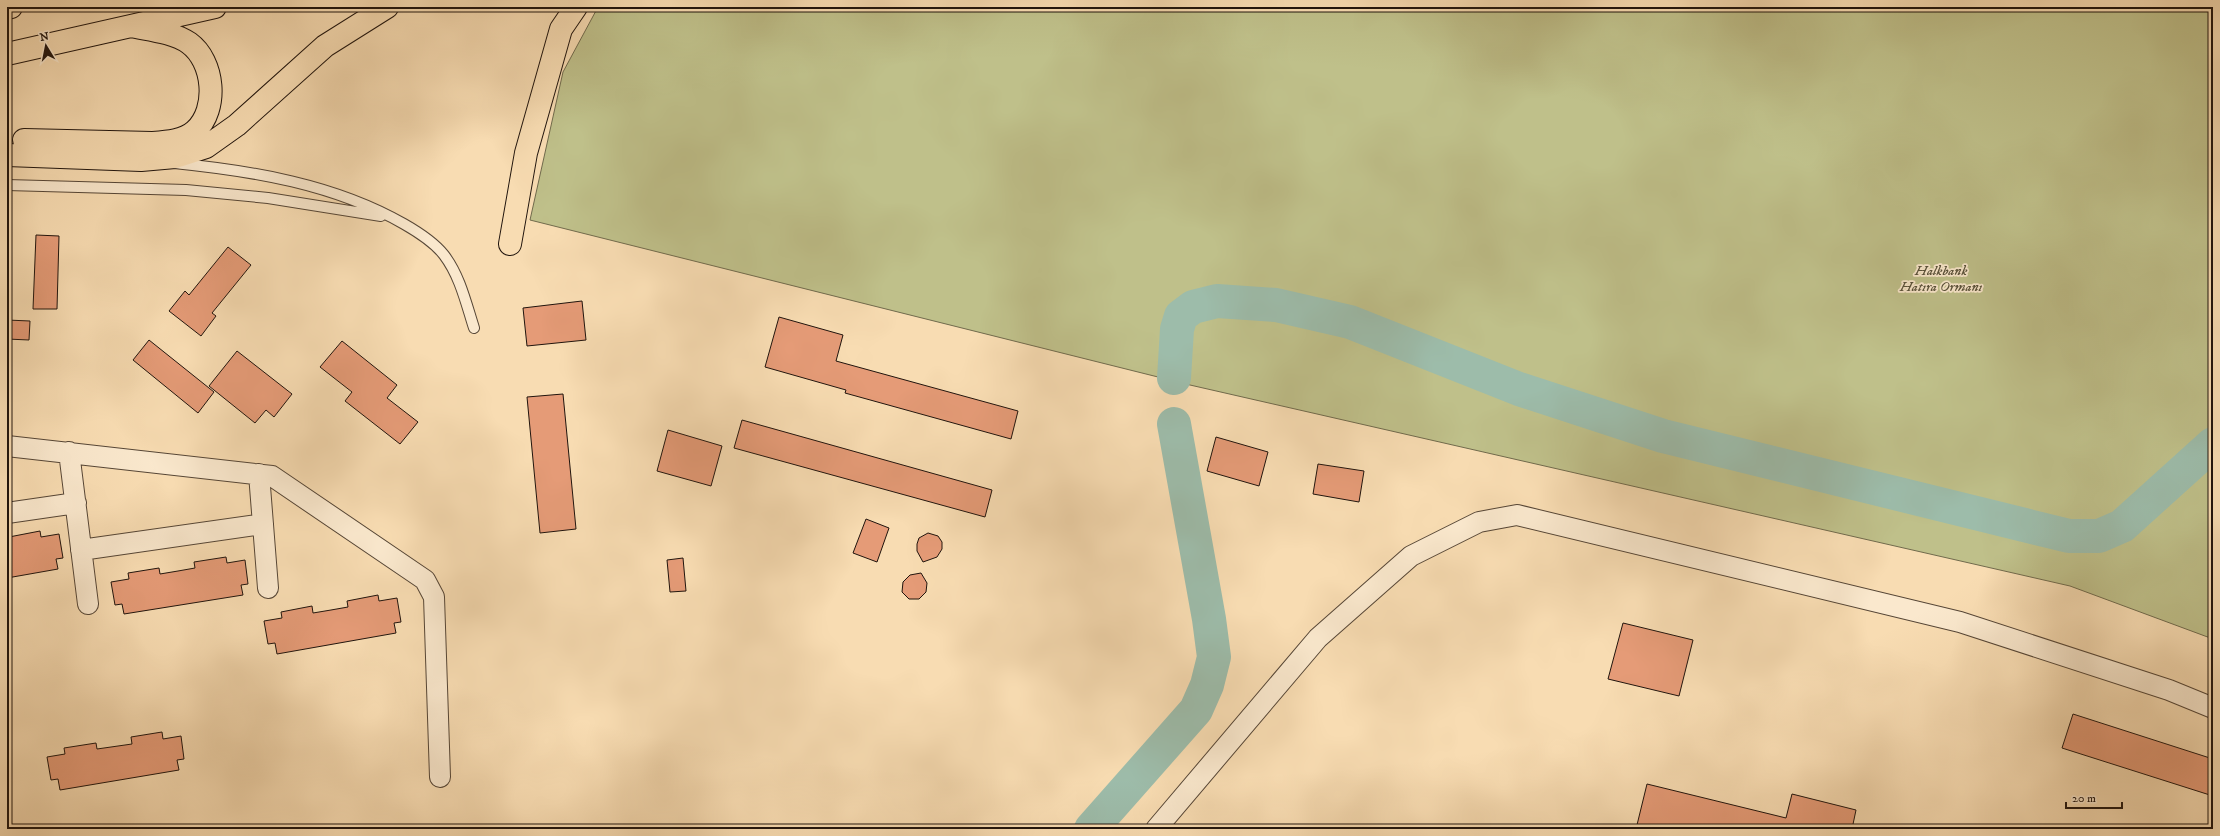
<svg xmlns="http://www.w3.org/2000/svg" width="2220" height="836" font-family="'IM FELL DW Pica',serif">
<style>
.green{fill:#bfc08a;stroke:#706a4c}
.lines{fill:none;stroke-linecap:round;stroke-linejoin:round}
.river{stroke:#9dbcaa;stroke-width:34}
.building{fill:#e59b77;stroke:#20140d}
.service-casing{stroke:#564636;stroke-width:12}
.minor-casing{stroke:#564636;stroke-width:22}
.trunk-casing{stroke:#20140d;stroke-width:24}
.service{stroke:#fae8cd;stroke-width:10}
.minor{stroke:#fae8cd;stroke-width:20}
.trunk{stroke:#f8dcb2;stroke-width:22}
.labels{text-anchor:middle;stroke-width:3.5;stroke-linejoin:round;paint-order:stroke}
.park-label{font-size:14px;font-style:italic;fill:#585039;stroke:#fae8cd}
</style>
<rect width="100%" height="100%" fill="#f8dcb2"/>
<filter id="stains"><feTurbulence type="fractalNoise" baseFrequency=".005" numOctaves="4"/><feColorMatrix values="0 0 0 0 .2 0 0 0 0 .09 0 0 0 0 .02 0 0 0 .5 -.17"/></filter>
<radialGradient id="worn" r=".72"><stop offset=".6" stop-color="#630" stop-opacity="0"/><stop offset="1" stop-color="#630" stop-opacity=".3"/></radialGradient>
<!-- green -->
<path class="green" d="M598,7H2213V639L2070,586L1190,385L530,220L563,72Z"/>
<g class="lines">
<!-- river -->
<path class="river" d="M1174,378L1177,329L1181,316L1193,307L1217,301L1276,305L1350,322L1519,389L1663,436L2069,536H2099L2122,526L2213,444
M1091,829L1196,710L1207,685L1214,657L1209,619L1174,424"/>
</g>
<!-- building -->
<path class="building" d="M36,235L59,236L57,309H33Z
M228,247L251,265L212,313L216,316L201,336L169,311L185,291L189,295Z
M582,301L586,340L527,346L523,308Z
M779,317L843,335L836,361L1018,411L1011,439L845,393L846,390L765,367Z
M7,320L30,321L29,340L7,339Z
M149,340L214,392L198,413L133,360Z
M342,341L397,385L387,398L418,422L400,444L345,401L352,392L320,367Z
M237,351L292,394L274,417L266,410L255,423L209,386Z
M563,394L576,529L540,533L527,397Z
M742,420L992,490L985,517L734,448Z
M668,430L722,446L711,486L657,471Z
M1216,437L1268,452L1259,486L1207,471Z
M1318,464L1364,471L1359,502L1313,494Z
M866,519L889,528L877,562L853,553Z
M40,531L41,537L59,534L63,558L56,559L58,569L7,578V544L10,543L9,537Z
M928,533L938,536L942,542V549L937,557L923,562L917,551V544L919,538Z
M226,557L227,563L245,560L248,584L241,585L243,595L124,614L122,604L115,605L111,582L129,579L128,573L159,568L160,574L178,571L195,568L194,562Z
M683,558L686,591L670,592L667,560Z
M921,573L927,583L926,592L919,599H909L902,592L903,582L910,575Z
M378,595L379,601L397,598L401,622L394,623L396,633L277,654L275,643L268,644L264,621L282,618L281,612L312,606L313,613L331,610L348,607L347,601Z
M1623,623L1693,640L1679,696L1608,679Z
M2073,714L2213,759V796L2062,748Z
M162,732L163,739L181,736L184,759L177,760L179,770L60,790L58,779L51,780L47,757L65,754L64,748L96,743L97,749L132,744L131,737Z
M1647,784L1786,818L1792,794L1856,810L1852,829H1636Z"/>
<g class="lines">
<!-- service casing -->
<g class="service-casing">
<path id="service" d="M174,163C253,171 334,184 404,224C418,232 434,242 444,255C460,276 466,303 474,328
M7,185L186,190L268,198L381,216"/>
</g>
<!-- minor casing -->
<g class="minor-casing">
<path id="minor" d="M7,446L272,476L425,580L434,597L440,777
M69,452L88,604
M259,474L268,588
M7,513L76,503
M81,550L263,524
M1156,829L1318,638L1411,556L1479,522L1517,515L1960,622L2169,690L2213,708"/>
</g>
<!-- trunk casing -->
<g class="trunk-casing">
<path id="trunk" d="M7,8L11,7
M7,54L215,7
M24,140L152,143C167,142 184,141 195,131C219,109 214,61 189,43C173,32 150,30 131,26
M7,155L141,160L175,157L206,147L237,125L325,46L387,7
M510,244L526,153L561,29L576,7"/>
</g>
<!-- service -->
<use href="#service" class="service"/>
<!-- minor -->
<use href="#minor" class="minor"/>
<!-- trunk -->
<use href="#trunk" class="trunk"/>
</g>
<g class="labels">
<!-- park labels -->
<g class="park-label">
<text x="1941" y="275">Halkbank<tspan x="1941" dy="16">Hatıra Ormanı</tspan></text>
</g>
</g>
<!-- margin -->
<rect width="2220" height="836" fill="none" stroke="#f8dcb2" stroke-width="24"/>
<rect x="8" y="8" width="2204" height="820" fill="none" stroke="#20140d" stroke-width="2"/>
<rect x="12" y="12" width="2196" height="812" fill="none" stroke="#20140d"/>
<!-- north arrow -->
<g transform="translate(46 46) rotate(350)" stroke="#fae8cd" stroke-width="3" paint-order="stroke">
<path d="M0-3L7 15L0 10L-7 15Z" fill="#20140d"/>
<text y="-6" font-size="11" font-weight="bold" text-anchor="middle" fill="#20140d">N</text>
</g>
<!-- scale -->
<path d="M2066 802v6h56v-6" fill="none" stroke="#20140d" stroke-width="2"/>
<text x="2072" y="802" font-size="12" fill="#20140d" stroke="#fae8cd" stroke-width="3" paint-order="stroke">20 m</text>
<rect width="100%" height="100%" filter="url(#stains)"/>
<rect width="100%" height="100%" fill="url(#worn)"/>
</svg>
